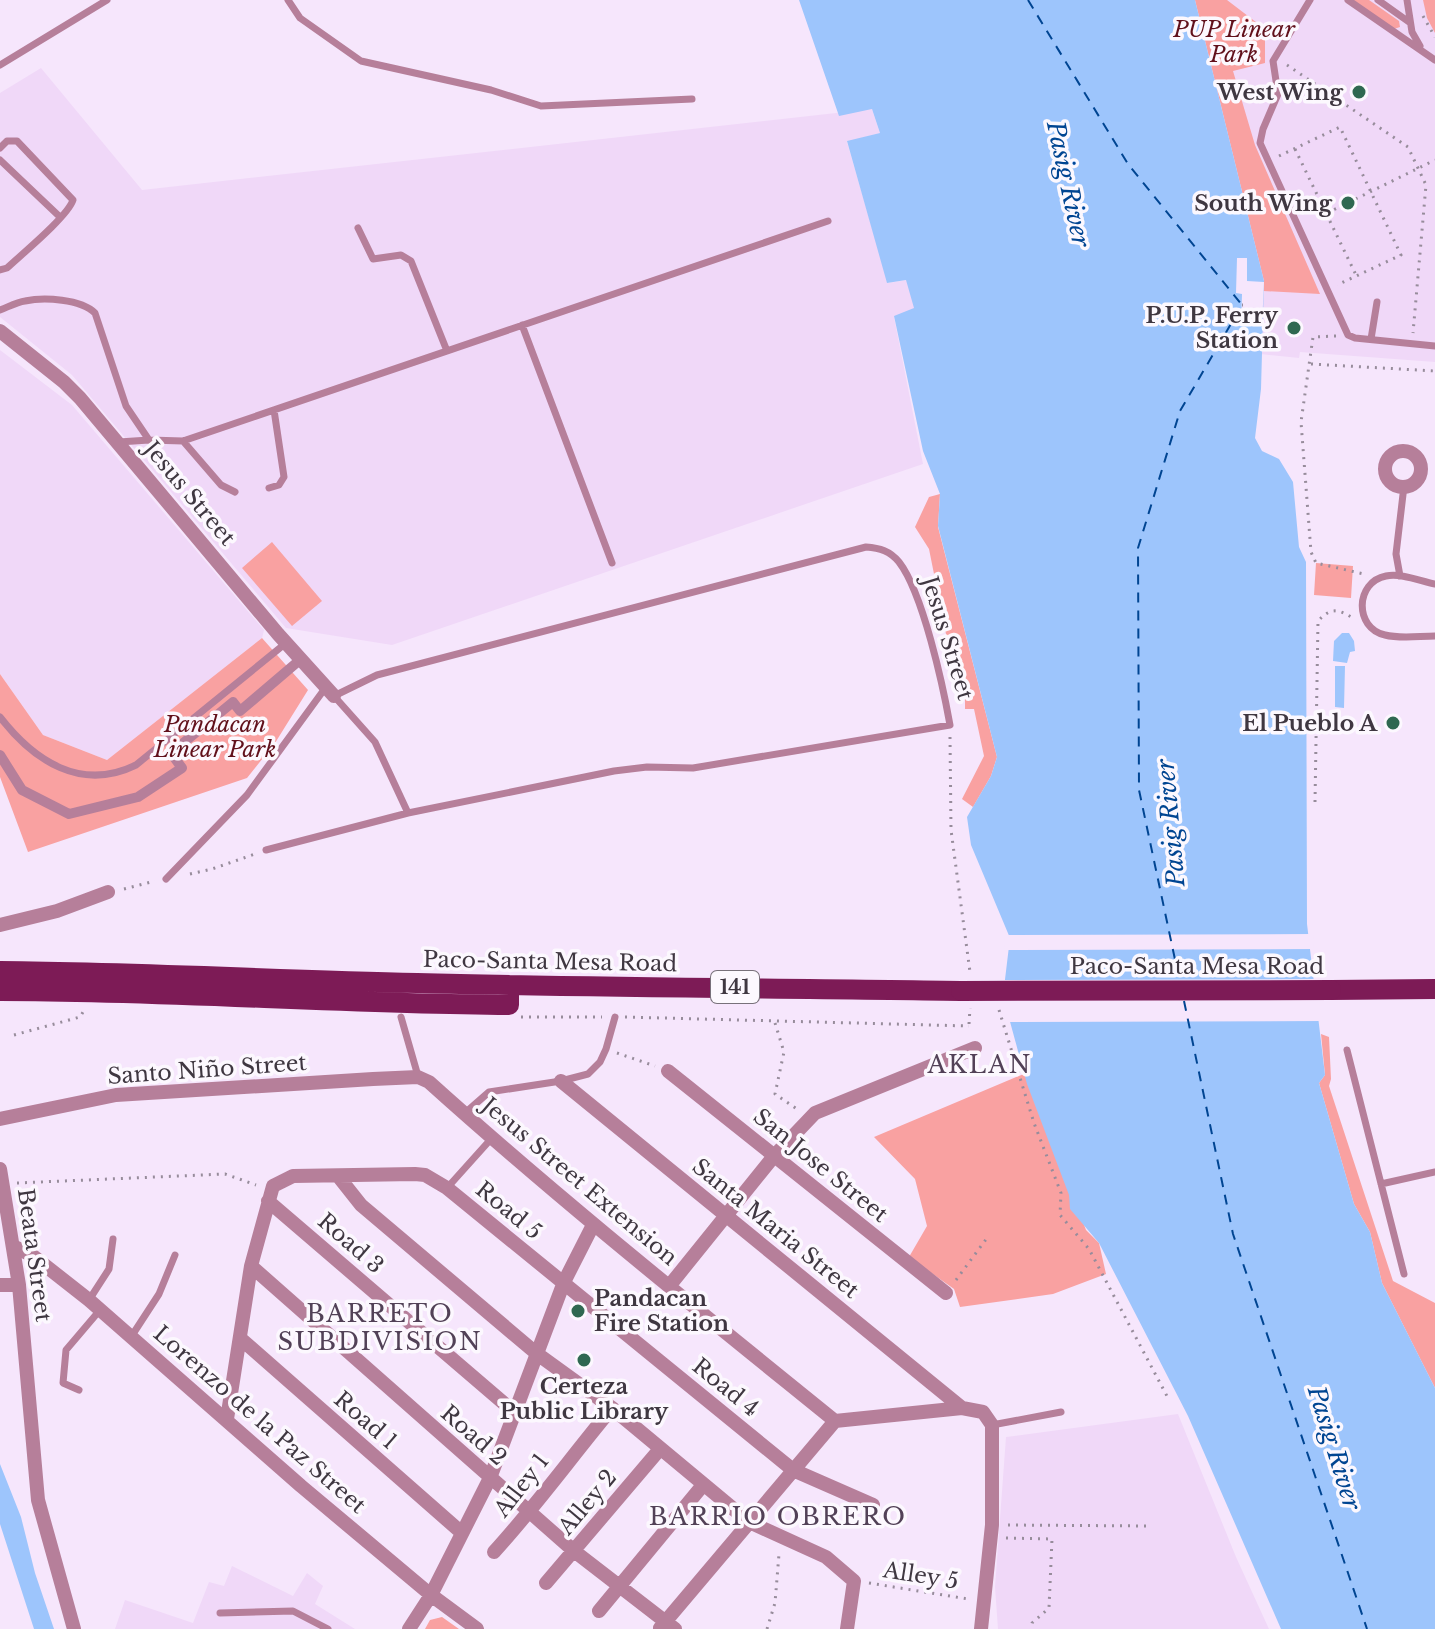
<svg xmlns="http://www.w3.org/2000/svg" width="1435" height="1629" font-family="'Libre Baskerville',serif">
<style>
.built{fill:#f0d8f8}
.green{fill:#f9a1a1}
.water{fill:#9dc5fc}
.pier{fill:#f6e6fc}
.lines{fill:none;stroke-linecap:round;stroke-linejoin:round}
.ferry{stroke:#004592;stroke-width:2;stroke-dasharray:10 8;stroke-linecap:butt}
.path{stroke:#978c9b;stroke-width:3;stroke-dasharray:2 6;stroke-linecap:butt}
.service{stroke:#b67f9a;stroke-width:7}
.pedestrian{stroke:#b67f9a;stroke-width:10}
.minor{stroke:#b67f9a;stroke-width:14}
.primary{stroke:#7d1b56;stroke-width:20}
.primary-bridge{stroke:#7d1b56;stroke-width:20}
.poi-dot{fill:#2f6851;stroke:#fcf8fe;stroke-width:3}
.labels{text-anchor:middle;stroke-width:7;stroke-linejoin:round;paint-order:stroke}
.shield{fill:#fcf8fe;stroke:#78717a;stroke-width:2}
.shield-label{font-size:20px;font-weight:bold;fill:#3f3741}
.park-label{font-size:22px;font-style:italic;fill:#61101b;stroke:#fcf8fe}
.poi-label{font-size:22px;font-weight:bold;fill:#3f3741;stroke:#fcf8fe;text-anchor:end}
.street-label{font-size:22px;fill:#3f3741;stroke:#fcf8fe}
.water-label{font-size:24px;font-style:italic;fill:#004592;stroke:#fcf8fe}
.neighbourhood-label{font-size:24px;letter-spacing:2px;fill:#524157;stroke:#fcf8fe}
</style>
<rect width="100%" height="100%" fill="#f6e6fc"/>
<!-- built -->
<path class="built" d="M1195,0H1435V362L1300,352L1299,358L1260,354L1264,281Z
M41,68L142,190L872,109L880,133L847,142L888,283L907,280L915,308L894,317L923,464L392,645L286,628L72,375L0,317V93Z
M0,350L72,405L264,630L262,638L107,760L43,735L0,674Z
M1178,1414L1236,1557L1269,1629H998L995,1587L1006,1437Z
M232,1566L293,1596L307,1573L323,1586L315,1604L355,1629H115L125,1600L193,1623L209,1582L224,1586Z"/>
<!-- green -->
<path class="green" d="M1195,0H1227L1265,29V63L1233,71L1255,145L1320,294L1263,291L1264,281Z
M1353,0H1369L1399,21L1400,27L1394,29Z
M1423,0H1435V33L1427,18Z
M940,494L938,527L997,757L991,776L973,807L962,799L984,756L974,709H965V694L946,634L929,549L915,527L929,497Z
M272,542L322,601L292,626L242,568Z
M1316,563L1353,566L1351,598L1314,595Z
M262,638L308,690L275,743L247,778L28,852L0,777V674L43,735L107,760Z
M1321,1034L1329,1037L1331,1079L1329,1086L1393,1281L1435,1303V1388L1382,1283L1370,1232L1354,1204L1319,1083L1325,1075Z
M1026,1073L1086,1230L1099,1243L1106,1274L1053,1294L960,1307L954,1289L909,1257L927,1226L915,1179L874,1137Z
M442,1617L459,1629H425L430,1620Z"/>
<!-- water -->
<path class="water" d="M799,0H1195L1264,281L1261,389L1255,438L1262,451L1279,459L1293,482L1299,547L1306,562L1307,924L1325,1075L1319,1083L1354,1204L1370,1232L1382,1283L1435,1388V1629H1281L1188,1416L1099,1243L1070,1209L1069,1195L1027,1084L1003,996L1010,938L971,845L967,817L991,776L997,757L938,526L940,494L923,451L894,316L914,308L906,280L887,283L847,141L880,133L872,109L839,116Z
M1342,633H1349L1354,641L1355,651L1350,652L1347,663L1333,661L1334,641Z
M1335,666H1345L1344,708L1335,707Z
M0,1464L21,1517L35,1573L54,1629H34L0,1524Z"/>
<!-- pier -->
<path class="pier" d="M1237,258H1247V281L1264,282L1262,326L1241,325L1242,294L1236,293Z
M1313,934L1314,949L1004,950L1005,935Z
M1318,979L1323,1021L1006,1022L999,996L1000,980Z"/>
<g class="lines">
<!-- ferry -->
<path class="ferry" d="M1028,0L1128,164L1242,305L1180,411L1138,548L1139,790L1180,983
M1184,1001L1233,1234L1367,1629"/>
<!-- path -->
<path class="path" d="M1423,16L1435,37
M1287,65L1408,147L1426,185L1413,333
M1295,149L1356,275
M1279,156L1340,127L1401,255L1337,285
M1327,213L1435,160
M1242,305H1243
M1336,336L1313,337L1301,422L1311,552L1316,563L1364,574
M1311,364L1435,371
M950,737L951,830L970,972
M1315,802L1318,621C1331,607 1338,609 1353,618
M190,874L212,869L255,854
M124,889L155,881
M999,1010L1034,1123L1061,1193L1060,1215L1089,1249L1168,1398
M521,1017H602
M625,1017L969,1026
M775,1023L784,1052L775,1094L797,1109
M969,1024L970,1008
M14,1035L80,1017L83,1012
M617,1053L655,1066
M17,1183L225,1174L256,1185
M956,1280L987,1238
M1008,1525L1150,1526
M1006,1538L1052,1539L1049,1608L1032,1623L1031,1629
M869,1583L968,1599
M767,1629L775,1603L779,1554"/>
<!-- service -->
<path class="service" d="M288,0L300,18L361,61L491,90L541,106L692,99
M1310,0L1273,61L1278,94L1263,129L1260,143L1348,335L1355,338L1435,346
M1348,0L1435,60
M1378,0L1409,22
M1407,0L1412,32L1420,46
M0,65L107,0
M0,148L7,141H17L73,200C68,216 22,254 7,268L0,270
M0,160L60,217
M358,228L373,259L401,255L411,261L447,351
M0,310C8,307 17,302 25,301C44,297 81,299 95,313L126,406L149,440
M522,325L612,563
M1371,339L1377,302
M183,441L221,485L235,492
M119,442L149,440L183,441L828,221
M269,488L279,485L284,477L274,410
M1400,576L1396,554L1404,486
M1435,584C1420,581 1401,573 1386,576C1355,582 1354,628 1385,635C1400,639 1419,636 1435,636
M0,717C34,761 81,792 136,765L286,643
M266,850L408,813L614,771L647,767L693,768L950,725C943,686 923,593 899,562C890,551 880,548 866,547L377,675L334,696L375,742L408,813
M166,879L247,795L326,687
M401,1017L418,1076
M1347,1050L1404,1274
M465,1113L489,1092L561,1081L588,1074L600,1062L606,1049L615,1017
M1381,1184L1435,1172
M447,1188L491,1139
M89,1300L109,1269L113,1239
M131,1337L159,1294L175,1255
M79,1390L63,1383L66,1350L100,1310
M992,1425L1061,1412
M220,1613L293,1611L328,1629"/>
<!-- pedestrian -->
<path class="pedestrian" d="M0,755L22,790L69,814L138,797L182,768L171,753L233,702L240,711L301,659"/>
<!-- minor -->
<path class="minor" d="M0,331L64,382L80,398L278,634L334,696
M1385 469a18 18 0 1 1 36 0a18 18 0 1 1-36 0Z
M0,925L57,911L108,892
M668,1071L946,1293
M561,1081L962,1408
M0,1119L116,1095L373,1079L418,1077L429,1082C560,1200 698,1310 835,1421L962,1408L983,1412L992,1425V1525L981,1629
M0,1169L19,1285L38,1500L74,1629
M338,1176L361,1205L536,1353L612,1408L749,1522L826,1557L854,1581L847,1629
M268,1201L514,1412
M13,1246L33,1256L89,1300L301,1486L431,1595L477,1629
M251,1266L574,1551L675,1629
M0,1285H19
M670,1285L774,1156L815,1113L975,1048
M241,1339L462,1533
M227,1419L251,1266L273,1186L293,1176L415,1174L425,1175L447,1188L793,1470L873,1505
M494,1552C536,1506 572,1456 612,1408
M546,1583L660,1449
M599,1611L703,1485
M660,1628L835,1421
M409,1629L431,1595L490,1478L564,1282L593,1225"/>
<!-- primary -->
<path class="primary" d="M0,971C139,972 278,980 417,983C598,988 780,988 961,991
M1331,990L1435,989
M0,991C170,991 339,1004 509,1005V985"/>
<!-- primary-bridge -->
<path class="primary-bridge" d="M961,991L1331,990"/>
</g>
<!-- markers -->
<g class="poi-dot">
<circle cx="1359" cy="92" r="8"/>
<circle cx="1348" cy="203" r="8"/>
<circle cx="1294" cy="328" r="8"/>
<circle cx="1393" cy="723" r="8"/>
<circle cx="578" cy="1311" r="8"/>
<circle cx="584" cy="1360" r="8"/>
</g>
<g class="labels">
<!-- shield labels -->
<rect class="shield" x="711" y="971" width="48" height="32" rx="6"/>
<g class="shield-label">
<text x="735" y="994">141</text>
</g>
<!-- park labels -->
<g class="park-label">
<text x="1234" y="37">PUP Linear<tspan x="1234" dy="25">Park</tspan></text>
<text x="215" y="732">Pandacan<tspan x="215" dy="25">Linear Park</tspan></text>
</g>
<!-- poi labels -->
<g class="poi-label">
<text x="1343" y="100">West Wing</text>
<text x="1332" y="211">South Wing</text>
<text x="1278" y="323">P.U.P. Ferry<tspan x="1278" dy="25">Station</tspan></text>
<text x="1377" y="731">El Pueblo A</text>
<text x="594" y="1306" text-anchor="start">Pandacan<tspan x="594" dy="25">Fire Station</tspan></text>
<text x="584" y="1394" text-anchor="middle">Certeza<tspan x="584" dy="25">Public Library</tspan></text>
</g>
<!-- street labels -->
<g class="street-label">
<text transform="translate(190 493) rotate(50)" y="8">Jesus Street</text>
<text transform="translate(948 638) rotate(73)" y="8">Jesus Street</text>
<text transform="translate(550 961) rotate(1)" y="8">Paco-Santa Mesa Road</text>
<text x="1197" y="974">Paco-Santa Mesa Road</text>
<text transform="translate(207 1069) rotate(-4)" y="8">Santo Niño Street</text>
<text transform="translate(821 1165) rotate(39)" y="8">San Jose Street</text>
<text transform="translate(580 1181) rotate(40)" y="8">Jesus Street Extension</text>
<text transform="translate(509 1210) rotate(39)" y="8">Road 5</text>
<text transform="translate(776 1228) rotate(39)" y="8">Santa Maria Street</text>
<text transform="translate(351 1243) rotate(41)" y="8">Road 3</text>
<text transform="translate(35 1255) rotate(82)" y="8">Beata Street</text>
<text transform="translate(726 1387) rotate(39)" y="8">Road 4</text>
<text transform="translate(260 1419) rotate(41)" y="8">Lorenzo de la Paz Street</text>
<text transform="translate(366 1420) rotate(41)" y="8">Road 1</text>
<text transform="translate(474 1435) rotate(41)" y="8">Road 2</text>
<text transform="translate(521 1485) rotate(-52)" y="8">Alley 1</text>
<text transform="translate(587 1502) rotate(-50)" y="8">Alley 2</text>
<text transform="translate(921 1575) rotate(9)" y="8">Alley 5</text>
</g>
<!-- water labels -->
<g class="water-label">
<text transform="translate(1068 184) rotate(78)" y="8">Pasig River</text>
<text transform="translate(1171 823) rotate(-95)" y="8">Pasig River</text>
<text transform="translate(1334 1448) rotate(73)" y="8">Pasig River</text>
</g>
<!-- neighbourhood labels -->
<g class="neighbourhood-label">
<text x="980" y="1073">AKLAN</text>
<text x="380" y="1322">BARRETO<tspan x="380" dy="28">SUBDIVISION</tspan></text>
<text x="778" y="1525">BARRIO OBRERO</text>
</g>
</g>
</svg>
